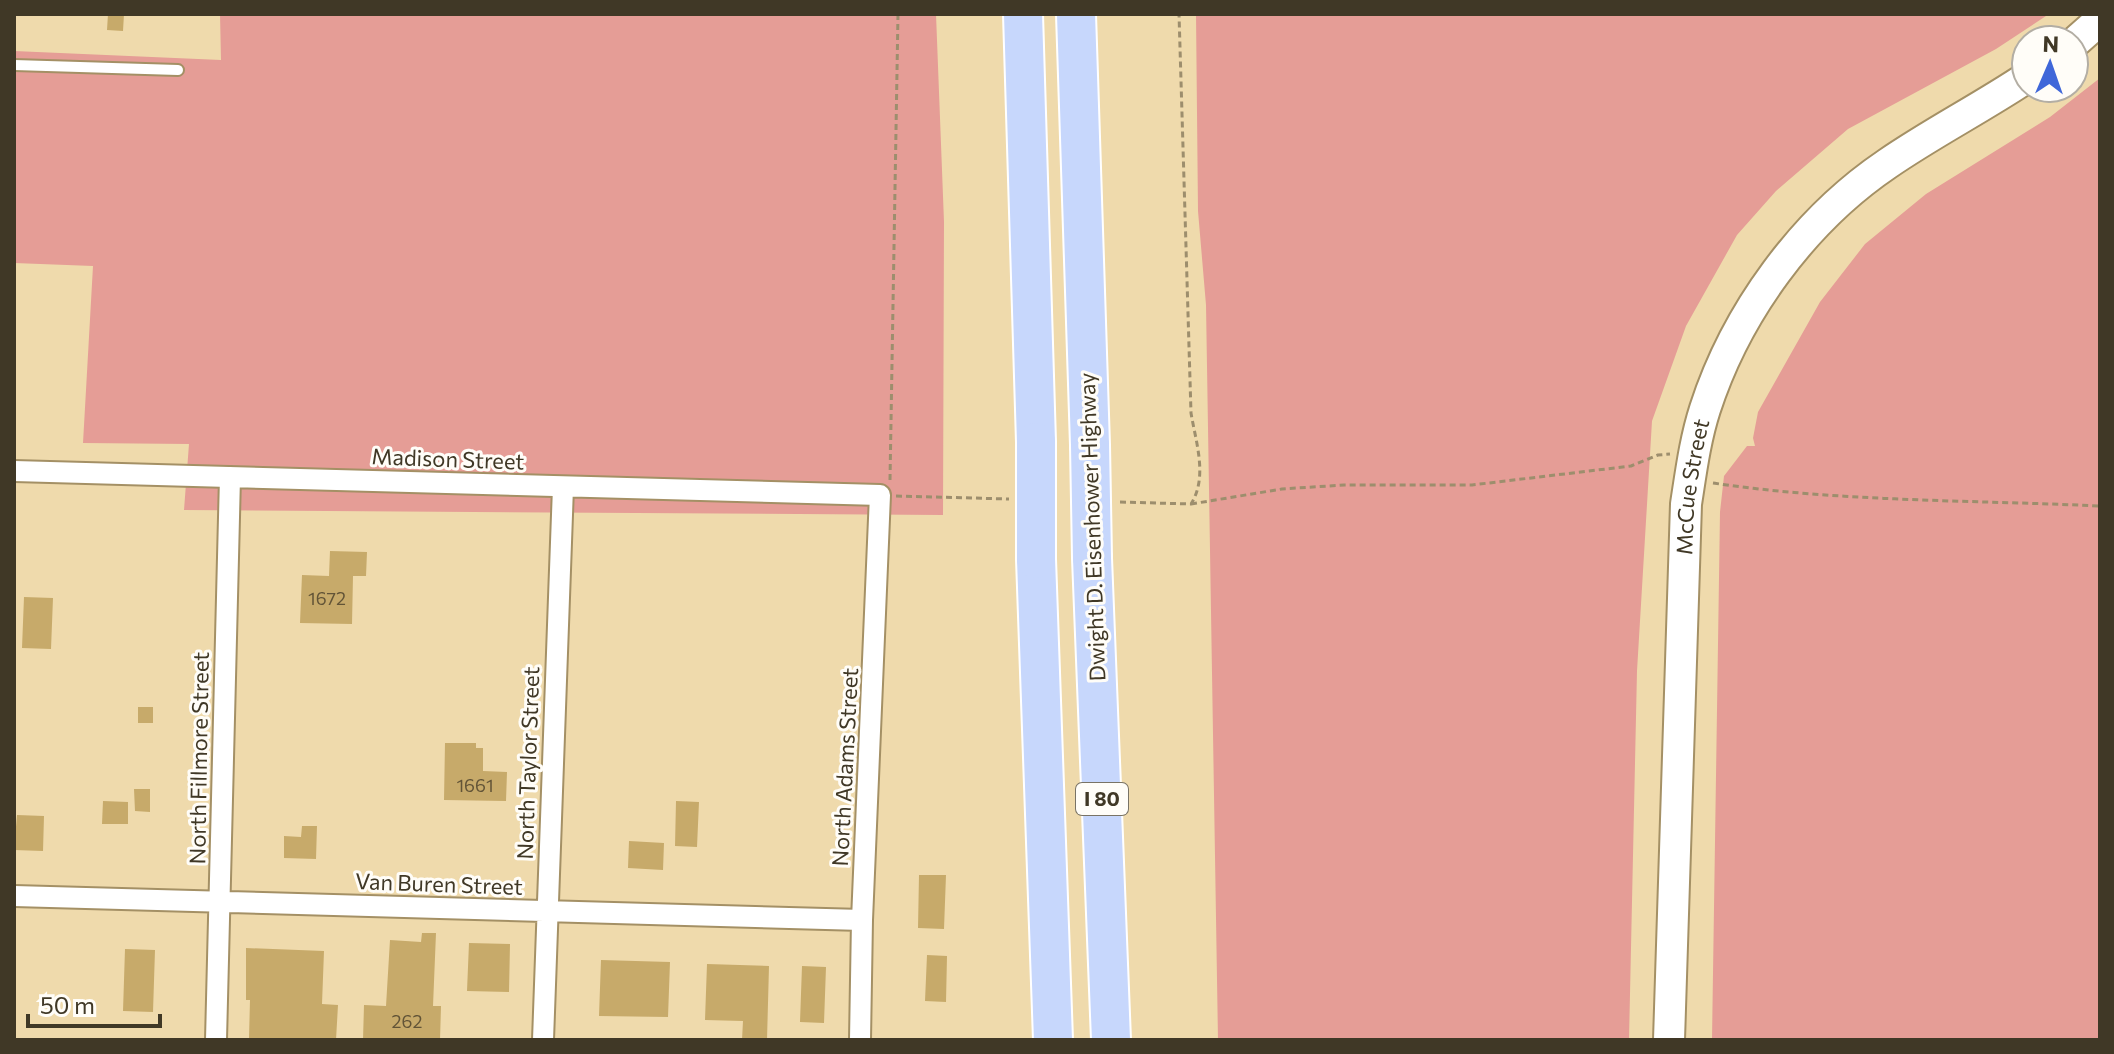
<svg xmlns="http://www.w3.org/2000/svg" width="2114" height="1054" font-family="Commissioner,sans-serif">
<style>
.green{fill:#e59d96}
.building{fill:#c7aa6a}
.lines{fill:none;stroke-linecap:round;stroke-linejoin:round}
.service-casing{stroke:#a49065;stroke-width:14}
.minor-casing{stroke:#a49065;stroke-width:24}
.secondary-casing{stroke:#a49065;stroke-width:34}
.motorway-casing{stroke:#fff;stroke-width:42}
.path{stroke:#9d8e6d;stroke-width:3;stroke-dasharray:6 4;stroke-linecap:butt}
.service{stroke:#fff;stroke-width:10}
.minor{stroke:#fff;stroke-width:20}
.secondary{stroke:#fff;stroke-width:30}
.motorway{stroke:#c7d7fc;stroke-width:38}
.motorway-bridge-casing{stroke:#fff;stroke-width:42;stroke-linecap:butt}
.motorway-bridge{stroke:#c7d7fc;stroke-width:38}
.labels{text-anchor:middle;stroke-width:6;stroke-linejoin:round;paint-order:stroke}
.number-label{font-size:18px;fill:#625437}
.shield{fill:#fffdf8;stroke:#797365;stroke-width:2}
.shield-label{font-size:20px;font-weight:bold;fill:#403826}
.street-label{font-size:22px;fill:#403826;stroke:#fffdf8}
</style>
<rect width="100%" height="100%" fill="#efdaac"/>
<!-- green -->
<path class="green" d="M220,14H936L944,222L943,515L184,510L189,444L83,443L93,266L14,263V51L221,60Z
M1196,14H2049L1996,49L1848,129L1776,191L1737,235L1686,326L1652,421L1637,671L1629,1040H1218L1206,305L1198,211Z
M2100,78V1040H1712L1720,512L1724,476L1747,446H1755L1753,438L1758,412L1820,302L1865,244L1926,194L2050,117Z"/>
<!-- building -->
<path class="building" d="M108,14H124L123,31L107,30Z
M330,551L367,552L366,576H353L352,624L300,623L302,575L329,576Z
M24,597L53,598L51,649L22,648Z
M138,707H153V723H138Z
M445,743H476V748H483V771L507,772L506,801L444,800Z
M134,789H150V812L135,811Z
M103,801L128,802V824H102Z
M676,801L699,802L697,847L675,846Z
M17,815L44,816L43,851L14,850Z
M302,826H317L316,859L284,858V836L301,837Z
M629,841L664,843L663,870L628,868Z
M919,875H946L944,929L918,928Z
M422,933H436L433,1006H441L440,1040H363L364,1005L386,1006L390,940L421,942Z
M469,943L510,944L509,992L467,991Z
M246,948L324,951L322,1004L338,1005L336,1040L249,1039L250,1000H246Z
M125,949L155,950L153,1012L123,1011Z
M927,955L947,956L946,1002L925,1001Z
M601,960L670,962L668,1017L599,1016Z
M707,964L769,966L767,1040H742L743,1021L705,1020Z
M802,966L826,967L824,1023L800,1022Z"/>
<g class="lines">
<!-- service casing -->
<g class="service-casing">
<path id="service" d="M14,65L178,70"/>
</g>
<!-- minor casing -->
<g class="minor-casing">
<path id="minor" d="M14,471L880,495L862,920L860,1040
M14,896L862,920
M216,1040L230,477
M543,1040L563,487"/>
</g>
<!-- secondary casing -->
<g class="secondary-casing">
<g id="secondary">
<path d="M2074,43L2100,20"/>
<path id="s1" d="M1669,1040L1686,504C1691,472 1695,440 1705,409C1736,313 1803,221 1887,164C1932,133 1981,108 2026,78"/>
</g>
</g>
<!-- motorway casing -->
<g class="motorway-casing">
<path id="motorway" d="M1023,14L1036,442
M1076,14L1090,445
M1092,558L1111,1040
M1036,559L1053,1040"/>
</g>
<!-- path -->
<path class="path" d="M890,480L898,14
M1713,483C1841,502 1972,500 2100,506
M896,496L1009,499
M1120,502L1191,504C1208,477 1196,443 1191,413L1179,14
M1191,504L1282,489L1344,485H1472L1631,466L1658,455L1670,454"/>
<!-- service -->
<use href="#service" class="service"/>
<!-- minor -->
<use href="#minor" class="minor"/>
<!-- secondary -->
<use href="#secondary" class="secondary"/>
<!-- motorway -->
<use href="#motorway" class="motorway"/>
<!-- motorway-bridge casing -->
<g class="motorway-bridge-casing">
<path id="motorway-bridge" d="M1090,445L1092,558
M1036,559V442"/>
</g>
<!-- motorway-bridge -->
<use href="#motorway-bridge" class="motorway-bridge"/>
</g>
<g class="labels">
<!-- number labels -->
<g class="number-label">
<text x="327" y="605">1672</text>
<text x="475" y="792">1661</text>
<text x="407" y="1028">262</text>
</g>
<!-- shield labels -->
<rect class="shield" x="1076" y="783" width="52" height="32" rx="6"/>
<g class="shield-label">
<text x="1102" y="806">I 80</text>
</g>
<!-- street labels -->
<g class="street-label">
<text transform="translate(448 459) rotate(2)" y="8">Madison Street</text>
<text dy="8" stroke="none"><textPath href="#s1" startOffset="554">McCue Street</textPath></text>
<text transform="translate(1092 527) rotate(-92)" y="8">Dwight D. Eisenhower Highway</text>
<text transform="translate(199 758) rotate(-89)" y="8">North Fillmore Street</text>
<text transform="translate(528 763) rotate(-88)" y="8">North Taylor Street</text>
<text transform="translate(845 767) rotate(-87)" y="8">North Adams Street</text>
<text transform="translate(439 884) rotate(2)" y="8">Van Buren Street</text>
</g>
</g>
<!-- border -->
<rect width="2114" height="1054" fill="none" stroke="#403826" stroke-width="32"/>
<!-- north arrow -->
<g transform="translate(2050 64) rotate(2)"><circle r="38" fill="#fffdf8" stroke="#b3aea4" stroke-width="2"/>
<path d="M0-6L14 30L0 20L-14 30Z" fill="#3f67d9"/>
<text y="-12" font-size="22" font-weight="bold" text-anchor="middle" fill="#403826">N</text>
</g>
<!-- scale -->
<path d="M28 1014v12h132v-12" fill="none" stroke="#403826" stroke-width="4"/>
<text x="40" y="1014" font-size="24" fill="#403826" stroke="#fffdf8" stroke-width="6" paint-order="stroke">50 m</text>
</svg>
